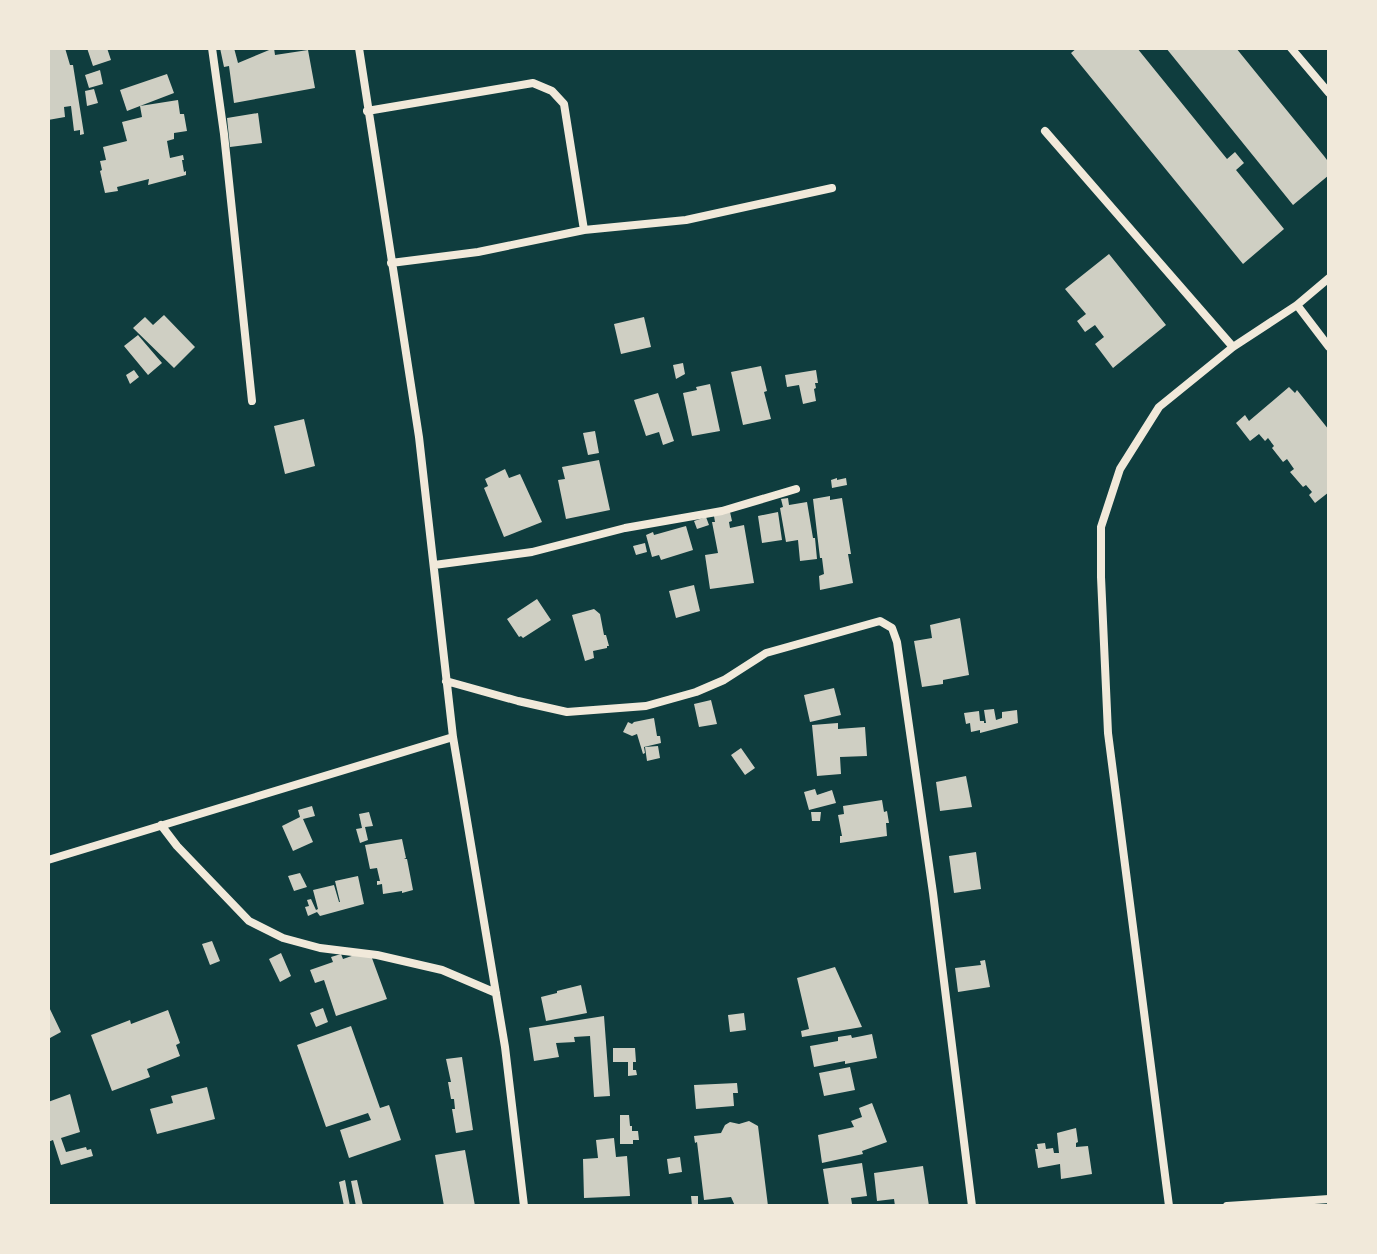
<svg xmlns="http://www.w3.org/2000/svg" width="1377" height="1254" font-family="Arial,sans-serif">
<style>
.building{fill:#cfcfc3}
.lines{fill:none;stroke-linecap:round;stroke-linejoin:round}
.minor{stroke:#f1e9da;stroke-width:8}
</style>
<rect width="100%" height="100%" fill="#0f3d3e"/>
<!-- building -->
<path class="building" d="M48,48H65L70,65H73L84,134L80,135V130L74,131L71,106L64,107L65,117L48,120Z
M87,48H107L111,60L93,66Z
M220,48H234L238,63L274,48L275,55L308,50L315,88L234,103L229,66L224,67Z
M1077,48H1137L1227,159L1235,152L1244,163L1236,170L1284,229L1243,264L1075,58L1071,53Z
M1166,48H1236L1324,156L1327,160L1329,158V175L1293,205Z
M100,70L103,84L89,88L85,75Z
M167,74L174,93L140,106L178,100L180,114H184L187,131L174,133V139L167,141L170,158L183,155L184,160H182L184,172L186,171V175L148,185L149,179L117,187L118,191L105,193L100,171L102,170L100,161L106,160L103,147L127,141L122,122L142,117L140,106L127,111L120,90Z
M94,89L98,103L87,106L85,91Z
M258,113L262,143L230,147L227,118Z
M1109,254L1166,325L1113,368L1095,344L1104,337L1095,325L1085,332L1077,321L1086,314L1065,289Z
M164,315L195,347L174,368L133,328L145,317L153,325Z
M644,317L651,347L621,354L614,324Z
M138,335L162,363L148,375L124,346Z
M683,363L685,374L676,379L673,365Z
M761,366L767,391L764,392L771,419L743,425L731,372Z
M134,370L139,377L130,384L126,375Z
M816,370L818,383H815L816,388L814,389L816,401L803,404L799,385L787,387L785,375Z
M710,384L720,431L692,436L683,393L697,390L696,387Z
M1289,387L1295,393L1297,390L1329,430V492L1315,503L1309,495L1312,492L1306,485L1303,487L1290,472L1294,469L1287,459L1283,462L1272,448L1274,446L1268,438L1265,441L1259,434L1250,441L1236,423L1245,415L1249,421Z
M658,393L674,441L663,445L659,432L646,436L634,400Z
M304,419L315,466L285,474L274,426Z
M595,431L599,453L588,455L583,433Z
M599,460L610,510L566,519L558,480L565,479L562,467Z
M505,469L509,478L520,474L542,522L504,537L484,488L488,486L485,479Z
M837,478V480L846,478L847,485L832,488L831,480Z
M830,496V500L842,498L851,554H848L853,583L820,590L819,576L824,574L822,558H820L813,499Z
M788,498L789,505L807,502L813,538H815L817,559L800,561L798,540L786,542L780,508L783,507L781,499Z
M730,512L732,521L729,522L730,528L744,525L754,583L710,589L705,555L718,553L712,522H715L714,516Z
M778,512L782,540L762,543L758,516Z
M706,517L709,525L697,529L694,521Z
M686,526L693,550L661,560L659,555L652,557L646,535L653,532L654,535Z
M645,543L647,552L636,555L633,546Z
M694,585L700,611L676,618L669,591Z
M537,599L551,620L523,638L521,636L519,637L507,619Z
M594,609L600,614L604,635H606L609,646H607V648L593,651L594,658L585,661L572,615Z
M960,618L969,675L943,680V684L922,687L914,641L932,638L930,625Z
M834,688L841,715L810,722L804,695Z
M711,700L717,724L699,727L694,704Z
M994,709L996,720L1002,718V712L1017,710L1018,723L980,733V730L971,732L970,723L966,724L964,713L979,711L980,721H984V723H986L984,710Z
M654,718L657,736H660L661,743L644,747L645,753L643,754L637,734L632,736L623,732L628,722L632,724L634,722Z
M838,723V729L865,727L867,756L840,757L841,774L817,776L812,725Z
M658,746L660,758L647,761L645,747Z
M741,748L755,768L745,775L731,755Z
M966,776L972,807L940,811L936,782Z
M815,789L817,795L832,790L836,803L809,810L804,792Z
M882,800L884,812L887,811L889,823H886L887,836L840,843V836H842L838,815L844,814L843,806Z
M312,806L315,816L303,819L313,842L293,851L282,826L300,817L298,810Z
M369,812L373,826L365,827L368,840L360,843L356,829L362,828L359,814Z
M811,812H821L820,821H812Z
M402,839L406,858L404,859H407L413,890L402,893V891L383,894L382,884L377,885V881H380L377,868L370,869L365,845Z
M976,852L981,889L954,893L949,856Z
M300,873L307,887L294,891L288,876Z
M358,876L364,904L320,916L317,912L308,916L305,907L309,906L307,900L311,899L316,910L318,909L313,890L334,885L339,902H340L335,881Z
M212,941L220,961L210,965L202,944Z
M369,950L387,999L336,1016L324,980L315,983L310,970L333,962L331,957L341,954L343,959Z
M281,953L291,976L280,982L269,959Z
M985,960L990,987L958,992L955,968L981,965L980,961Z
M835,967L862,1027L802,1037L801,1031L809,1029L797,978Z
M581,985L587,1013L546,1021L541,997L557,993V991Z
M48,1005L61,1032L50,1038L48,1034Z
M323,1008L328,1022L316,1027L310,1013Z
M168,1010L180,1043L176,1045L180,1056L147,1069L150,1077L112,1091L91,1035L130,1020L131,1024Z
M744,1013L746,1030L730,1032L728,1015Z
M604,1016L610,1096L594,1097L590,1036L574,1037L575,1042L556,1043L559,1057L534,1061L529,1028Z
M351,1026L380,1108L389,1105L401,1140L349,1158L340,1130L371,1120L368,1113L326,1127L297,1045Z
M872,1034L877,1058L845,1064V1061L814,1067L810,1046L838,1041V1037L851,1035L852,1038Z
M613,1048H635L636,1062H633V1070H636L637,1075L628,1076V1062H613Z
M462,1057L473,1130L456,1133L452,1109H455L454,1099H451L448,1082H451L446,1059Z
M850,1067L855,1090L824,1096L819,1073Z
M737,1083L738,1093H733L734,1106L696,1109L694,1085Z
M207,1087L215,1119L157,1134L150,1109L173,1103L171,1096Z
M70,1094L80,1132L61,1138L66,1152L86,1147L87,1150L91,1149L93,1156L61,1165L53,1140L48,1142V1102Z
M872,1103L887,1142L862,1151L863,1154L822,1163L818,1135L854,1127L851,1121L862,1117L859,1108Z
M620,1115H629L630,1126H632V1131H638L639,1140H633V1144H620Z
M749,1121L758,1126L768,1206H735L731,1197L704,1200L697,1142L695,1143L694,1136L721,1133L725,1125L730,1122L739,1124Z
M1076,1128L1078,1142L1076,1143V1147L1088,1146L1092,1174L1061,1179L1060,1164L1038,1168L1035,1149H1038L1037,1144L1045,1143L1046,1149L1053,1148L1054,1153H1059L1057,1133Z
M614,1138L616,1157L627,1156L630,1196L584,1198L583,1159L598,1158L596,1140Z
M465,1150L475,1206H444L435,1155Z
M680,1157L682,1172L669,1174L667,1159Z
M862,1163L867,1196L851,1198L852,1204L844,1206H829L823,1169Z
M923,1166L929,1206H895L894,1199L877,1201L874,1173Z
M345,1180L350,1206H344L339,1182Z
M357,1180L363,1206H356L351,1181Z
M691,1196H698V1206H692Z"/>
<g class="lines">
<!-- minor -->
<path class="minor" d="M212,48L224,134L252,401
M359,48L419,437L453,737L505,1047L524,1206
M1291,48L1329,93
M367,111L533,83L552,91L564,104L584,230
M1045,131L1233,347
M391,263L478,252L584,230L686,220L832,188
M1297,305L1329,347
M434,565L532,552L625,528L722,511L796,489
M446,681L518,701L567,712L646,706L696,692L724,680L766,653L880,621L892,628L897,642L933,893L972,1206
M161,825L177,846L249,921L283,938L320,948L377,955L442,970L496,993
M48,860L453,737
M1169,1206L1108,733L1101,577V527L1120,469L1159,407L1233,347L1297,305L1329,278
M1227,1206L1329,1199"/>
</g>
<!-- border -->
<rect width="1377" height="1254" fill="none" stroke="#f1e9da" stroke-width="100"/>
</svg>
